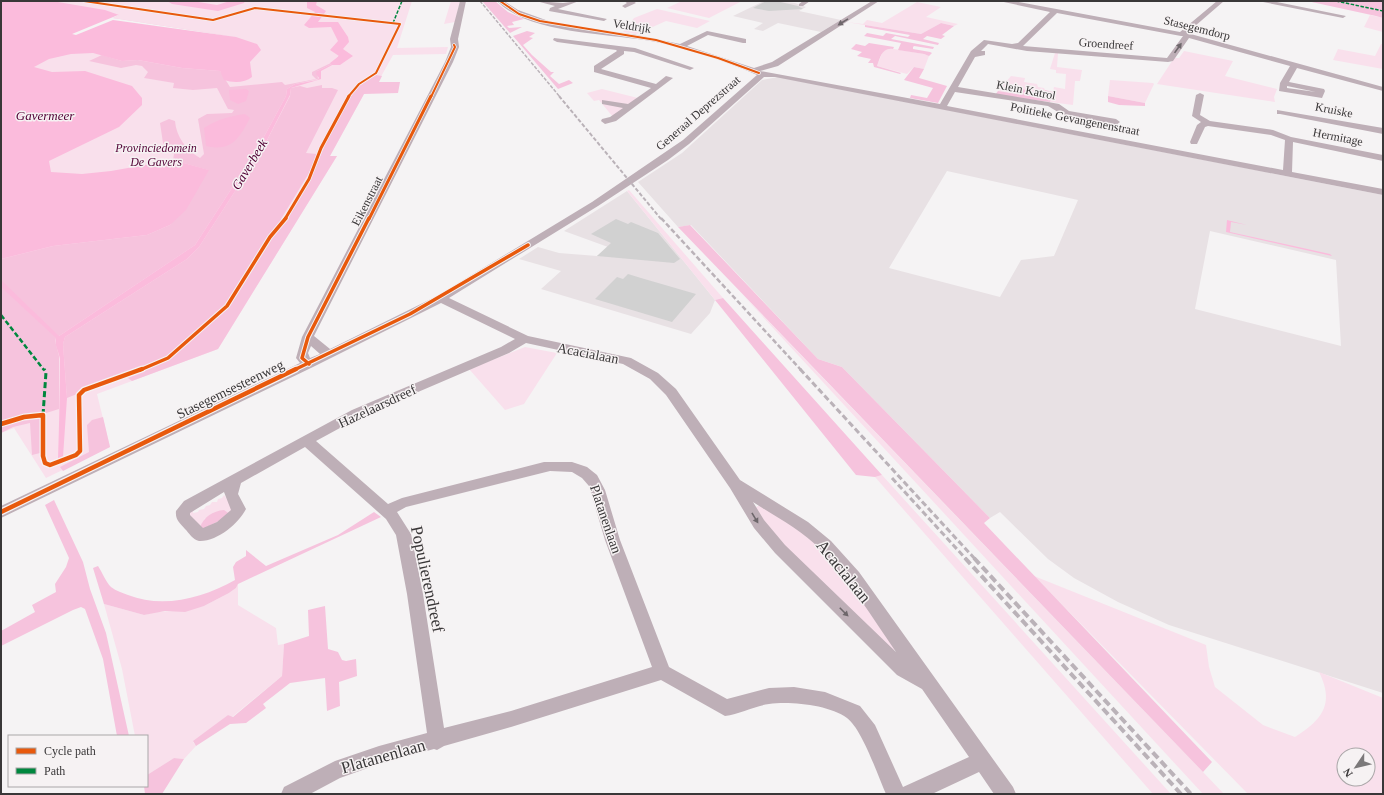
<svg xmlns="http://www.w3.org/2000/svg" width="1384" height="795" font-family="Georgia,serif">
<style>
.built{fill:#e8e1e4;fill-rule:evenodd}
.green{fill:#f9e0ec;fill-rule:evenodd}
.forest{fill:#f6c3dd}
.water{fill:#fbbbdc}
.pier{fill:#f5f3f4}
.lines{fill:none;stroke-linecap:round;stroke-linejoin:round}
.river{fill:#fbbbdc;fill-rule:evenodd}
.building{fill:#d1d1d1}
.minor{fill:#beafb7;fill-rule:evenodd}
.rail-far4{stroke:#bab2b8;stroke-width:1.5;stroke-dasharray:3.5 1.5;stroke-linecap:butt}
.rail-far3{stroke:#bab2b8;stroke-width:2;stroke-dasharray:4 2;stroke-linecap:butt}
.rail-far2{stroke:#bab2b8;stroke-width:2.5;stroke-dasharray:5 2.5;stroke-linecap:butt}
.rail-far1{stroke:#bab2b8;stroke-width:3;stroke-dasharray:6 3;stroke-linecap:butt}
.rail{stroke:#bab2b8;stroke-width:4;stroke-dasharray:8 4;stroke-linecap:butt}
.quiet-far2{stroke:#00873e;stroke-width:1.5;stroke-dasharray:3.5 1.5;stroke-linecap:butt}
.quiet-far1{stroke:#00873e;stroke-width:2.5;stroke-dasharray:5 2.5;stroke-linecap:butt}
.quiet{stroke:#00873e;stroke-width:3;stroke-dasharray:6 3;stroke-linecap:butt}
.cycleway-far3-casing{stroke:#f6f2f3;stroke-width:3.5}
.cycleway-far2-casing{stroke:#f6f2f3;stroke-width:4.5}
.cycleway-far1-casing{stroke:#f6f2f3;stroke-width:5.5}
.cycleway-casing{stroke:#f6f2f3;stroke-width:7}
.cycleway-far3{stroke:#e8590c;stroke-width:2}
.cycleway-far2{stroke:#e8590c;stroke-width:3}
.cycleway-far1{stroke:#e8590c;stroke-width:3.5}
.cycleway{stroke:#e8590c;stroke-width:4.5}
.oneway{fill:#6e676b}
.labels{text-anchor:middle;stroke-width:3;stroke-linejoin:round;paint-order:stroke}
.far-street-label{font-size:12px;fill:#393738;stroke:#f6f2f3}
.far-park-label{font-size:12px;font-style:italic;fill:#550538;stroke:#f6f2f3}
.far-water-label{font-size:13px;font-style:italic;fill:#510135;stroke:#f6f2f3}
.street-label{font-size:14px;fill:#393738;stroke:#f6f2f3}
.near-street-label{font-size:17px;fill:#393738;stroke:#f6f2f3}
</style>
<rect width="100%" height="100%" fill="#f5f3f4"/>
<!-- built -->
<path class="built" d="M764,1L795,3L806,7L799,11L841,20L821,32L778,23L763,31L754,29L763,23L733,16Z
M778,77L1383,195V693L1169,625L1118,602L1074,578L1048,559L1000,512L990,518L842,367L818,359L691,225L678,227L638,182L682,153L762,80ZM947,171L1078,200L1054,256L1021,260L1000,297L889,268ZM1210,231L1336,260L1341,346L1195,309Z
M627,191L715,300L710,313L691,334L541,289L561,271L519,259L538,247L559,253L597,256L608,247L564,231Z"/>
<!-- green -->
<path class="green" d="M1,1H412L397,48L448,47L446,54L393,55L378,82L364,94L330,156H337L218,349L97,394L110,447L46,478L14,428L1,433Z
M451,1H460L455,22L444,24Z
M682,1H742L709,18L667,8Z
M917,2L941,7L926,17L958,24L954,26L941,23L921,34L846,22L863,24L867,20L882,23Z
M657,9L710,21L697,28L666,21L637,34L623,32L634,18Z
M1370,15L1383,18V32L1364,27Z
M1381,44H1383V69L1333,60L1338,49L1375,56Z
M888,48L924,54L929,56L924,69L914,67L907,74L877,66L883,51Z
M1184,51L1233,61L1225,76L1277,89L1274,97L1275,102L1157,84L1174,58H1179Z
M1055,53H1058L1057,67L1082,70L1080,81H1075L1073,105L1050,102L1054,87L1065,89L1066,74L1056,73V70L1050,69Z
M1011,76L1025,78L1024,82L1037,84L1038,87L1044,88L1045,90L1041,97L1028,90H1020L1023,95L998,91Z
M1110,80L1153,83L1154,84L1145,103L1108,96Z
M602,89L642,99L613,117L599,100L594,101L587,93Z
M629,190L723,298L715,300L627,191Z
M739,291L1203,772L1224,794H1203Z
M525,347L557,353L524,404L505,410L469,369Z
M882,475L1171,794H1153L875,477Z
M224,495L233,507L231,515L205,518L200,528L190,522L189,510L194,505L193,513L198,512L199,510L204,509L206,506L210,505L212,502H217L218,499L222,498Z
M760,505L807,535L835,563L896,648L892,652L781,546L754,508Z
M1034,576L1206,645L1209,667L1215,687L1263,725L1295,737C1322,720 1335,704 1319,672L1383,698V794H1248ZM1344,755H1368V779H1344Z
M238,584V605L276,628L278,645L284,644L282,676L232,717L228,715L193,742L196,746L184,759L174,758L147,775V736H135L122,669L104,604L144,615L156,612L174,611L204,606L229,593L236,588Z"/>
<!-- forest -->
<path class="forest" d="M482,1H495L508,12L524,19L512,22L514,25L507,26L509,28L522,27L510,33Z
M1307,1H1383V18L1376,16Z
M941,23L954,26L942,35L945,36L941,39L927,36L923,39L939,43L938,45L895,36L891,39L934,47L933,49L914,46L913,47V49L930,52L932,53L929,56L924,54L898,50L901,43L864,36L867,33L883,36L886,33L908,37L910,35L865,27V25L921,34Z
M527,31L535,33L529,37L533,38L523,45L532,55L551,72H554L550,76L559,84L569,80L573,83L558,89L513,36Z
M869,43L894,47L893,49C882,47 880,58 877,66L901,73L900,74L874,67L873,63H868L871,59L857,56L862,52L851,49L856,44L865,46Z
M340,54L345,55V58L317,71L318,79L295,84L287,89L286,96L259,146L195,245L56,338L55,341L59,356V409L43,414L40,453L32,455L30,423L13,427L1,433V259L53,246L147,235L170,225L208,170L173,160L174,154L163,143L160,123L169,119L175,121C176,136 186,150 200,158L204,154L198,119L207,114L232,113L234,110L228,109L217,88L193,90L173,88L174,83L144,78L148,72L142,66L136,65L121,68L89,61L102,55L122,61L138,60L182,68L220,71L230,87L282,82L285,85L316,79L312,75V72L335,61Z
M914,67L924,69L919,78L947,86L938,103L910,98L911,95L927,98L933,88L904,80Z
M376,75L382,76L379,82H400L398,93L364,94L330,156H337L218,349L132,381L124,375L67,398L63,344L65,337L187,259L199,247L263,148L290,96L291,88L300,86L307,88L322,85V88H332L338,90L306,153L317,154L309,173L281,219H285L311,178L333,126L348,98L360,85Z
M1023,89L1041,97L1045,90L1053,92L1050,102L995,95L998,91L1022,95L1019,90Z
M1108,96L1145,103V106L1119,105L1108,102Z
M690,225L818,359L842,367L990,518L984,523L1212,762L1203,772L678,227Z
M723,298L882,475L875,477L856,475L715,300Z
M103,417L110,447L63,471L60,467L89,452L87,425L92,420Z
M54,500L83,562L90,589L106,633L129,736H117L103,659L85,609L81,607L73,610L1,646V631L35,612L32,605L56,592L55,584L66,567L69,558L45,505Z
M224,510L231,515L205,528H200C203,517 213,511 224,510Z
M374,512L381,517L238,584L236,588L229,593L204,606L185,612L165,611L144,615L104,604L93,568L98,566C102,572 106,582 111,587C116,591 123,593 128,595C163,609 203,598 235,580L233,567L236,562L246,556V550L266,566L338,535Z
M325,606L328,649L338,652L342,660L346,661L356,659L357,676L339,682L340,706L327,711L325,678L290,683L263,704L266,708L246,723L230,724L196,746L193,741L228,715L233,717L282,676L284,644L309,636L308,610Z
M174,758L184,759L162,794H145L144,786H147V775Z"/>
<!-- water -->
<path class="water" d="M1,1H52L105,10L119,15L113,18L236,37L257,44L261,50L250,62L252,77C245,83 233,83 224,80L220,71L182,68L138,60L122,61L93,53L71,54L49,59L34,67L52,72L85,71L132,86L142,98V105L119,127L49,161L51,172L82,174L111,171L173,160L209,170L186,210L170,225L147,235L53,246L1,259Z
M334,50H339L349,56L321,71V79L291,88L290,95L263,148L199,247L187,259L65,337L63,344L67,398L63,457L58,459C59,426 60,393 60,359C59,352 54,345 56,338L1,287V280L59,336L195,245L259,146L286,96L287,89L295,84L317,80L319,78L316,74L317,71L345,58V55L336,53Z
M246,89L249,91L246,101L238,104L230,100L229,90Z
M245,114L250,118C239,139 231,152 206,146L204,128C216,120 230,116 245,114Z
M1227,220L1247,225L1231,222L1230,232L1330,254L1332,256L1226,232Z"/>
<!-- pier -->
<path class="pier" d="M118,15H119L113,18L236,37L113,20L76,35L72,34Z"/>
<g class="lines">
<!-- river -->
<path class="river" d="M167,1H192L217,5L230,1H245L244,3L218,11L172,4Z
M307,1H317L316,5L326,11L318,22H338L348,37L349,42L343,49L353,56L340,65H332L330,63L339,56L330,50L338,41L331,27L309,28L304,25L315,12L307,8Z"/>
</g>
<!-- building -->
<path class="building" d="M766,1H776L798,6L803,9L769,11L753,8Z
M616,219L628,224L631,222L658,233L680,259L674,263L597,256L611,243L591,234Z
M628,274L641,278L696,294L672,322L595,299L617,277L623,279Z"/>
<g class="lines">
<!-- minor -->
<path class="minor" d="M460,1H466L458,39L459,47L453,62L314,336L330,349L437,296L592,202L683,140L757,75C725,61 690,49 656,42C611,33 530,35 497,1H504L518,10L554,23L637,35L680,44L707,31L746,39V43H743L708,35L687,46L754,68L772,62L872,1H879L778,66L760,71L940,104L971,51L984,40L1012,44L1018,43L1050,12L999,1H1013L1180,32L1217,1H1224L1187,33L1383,87V91L1297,68L1289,82L1324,89L1325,91L1322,98L1279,91L1280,83L1290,66L1189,38L1173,61L1168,62L1027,51L988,44L981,51H985V55L975,57L958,87L1048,102L1059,104L1069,111L1116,119L1120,122L1116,125L1063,115L1048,106L955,92L947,106L1283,170L1285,140L1271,135L1208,126L1205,127L1197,144H1191L1190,142L1197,125L1201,122L1192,116L1196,95L1200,93L1204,95L1200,115L1210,121L1273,130L1291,137L1383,155V161L1293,142L1292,172L1383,189V195L775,77H764L689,144L668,160L598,206L449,298L528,336L631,358L658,373L676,389L740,480L808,522L831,541L859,572L1013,787L1016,794H994L979,772L932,794H886C878,776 862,729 847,718C829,705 791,701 769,704C754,706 740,714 725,716L661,680L511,727L444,746L437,750L434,749L379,764L340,778L310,794H281L284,787L335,761L379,746L427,733L407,594L396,535L386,519L305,447L241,483L238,494L246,509C239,523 217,542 199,541C193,540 189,533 185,529C180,523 175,520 176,511L184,501L352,410L501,347L515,339L441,303L313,367L1,518V506L300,363L296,358L302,337L445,62L451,47L450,39ZM1057,13L1181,36H1183L1167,58L1023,46ZM1287,86L1316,92L1287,88ZM526,343L623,364L650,379L666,395L730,488L754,528L775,553L897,675L922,689L969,757L903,787L875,725L860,706L825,692L794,687L769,688L727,699L669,667L620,540L605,490L597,475L587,467L572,462H544L402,498L388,504L316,441L362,416L509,353ZM311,346L320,354L310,358L308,353ZM550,471L572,472L582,478L589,486L605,540L652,667L511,711L444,728L423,594L411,534L397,512L406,507ZM224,492L231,510L217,522L203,528L190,515V513ZM753,502C776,517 802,530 821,550C850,581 872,617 896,652L785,545L764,520Z
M536,1L563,3L579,1L558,9L607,19L604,21L549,11L550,8L555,6Z
M624,1H633L636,3L625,8L622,6L627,3Z
M803,1H810L803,6H799V4Z
M1258,1H1272L1346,16L1343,18Z
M554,38L635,48L694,68L690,70L634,52L624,51V54L601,69L656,84L666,76L673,78L616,121L605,124L601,121L602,119L610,117L623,108L602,104V100L628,104L651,88L594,72V66L617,51L616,50L557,42L553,40Z
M1277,110L1383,128V134L1280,114H1277Z"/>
<!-- rail-far4 -->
<path class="rail-far4" d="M480,1L560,97"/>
<!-- rail-far3 -->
<path class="rail-far3" d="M559,96L661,219"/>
<!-- rail-far2 -->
<path class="rail-far2" d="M661,218L801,370"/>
<!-- rail-far1 -->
<path class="rail-far1" d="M800,369L975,559
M892,478L966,559"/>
<!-- rail -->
<path class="rail" d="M965,558L1181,794
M974,558L1191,794"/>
<!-- quiet-far2 -->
<path class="quiet-far2" d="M1336,1L1383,11
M393,23L402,1"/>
<!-- quiet-far1 -->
<path class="quiet-far1" d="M1,315L44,370"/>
<!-- quiet -->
<path class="quiet" d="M43,415L46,372L44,369"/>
<!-- cycleway-far3 casing -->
<g class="cycleway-far3-casing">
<path id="cycleway-far3" d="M84,1L213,20L255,8L400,24L376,73L359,84L348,97
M500,1L519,14L540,21L656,40L718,58L759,73
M431,97L455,47L454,45"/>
</g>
<!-- cycleway-far2 casing -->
<g class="cycleway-far2-casing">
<path id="cycleway-far2" d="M285,219L309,179L321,148L349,96
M369,219L431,96"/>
</g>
<!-- cycleway-far1 casing -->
<g class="cycleway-far1-casing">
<path id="cycleway-far1" d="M309,364L302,358L308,337L369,218
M140,370L168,358L227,306L270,237L286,218
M294,370L410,314L528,245"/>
</g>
<!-- cycleway casing -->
<g class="cycleway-casing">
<path id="cycleway" d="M1,424L24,417L43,415V456L45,463L50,465L76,455L80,451L79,395L84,390L142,369
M1,512L296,369"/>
</g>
<!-- cycleway-far3 -->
<use href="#cycleway-far3" class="cycleway-far3"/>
<!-- cycleway-far2 -->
<use href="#cycleway-far2" class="cycleway-far2"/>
<!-- cycleway-far1 -->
<use href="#cycleway-far1" class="cycleway-far1"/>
<!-- cycleway -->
<use href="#cycleway" class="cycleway"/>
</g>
<!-- one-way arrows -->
<defs><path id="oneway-solid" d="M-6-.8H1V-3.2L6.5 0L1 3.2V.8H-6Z"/></defs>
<g class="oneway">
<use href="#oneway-solid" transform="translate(843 22) rotate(148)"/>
<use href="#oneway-solid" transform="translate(1178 48) rotate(-55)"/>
<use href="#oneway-solid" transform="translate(755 518) rotate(59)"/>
<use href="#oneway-solid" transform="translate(844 612) rotate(45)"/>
</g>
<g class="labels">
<!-- far-street labels -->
<g class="far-street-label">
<text transform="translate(632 26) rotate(9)" y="4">Veldrijk</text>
<text transform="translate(1197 28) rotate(14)" y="4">Stasegemdorp</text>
<text transform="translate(1106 44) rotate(4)" y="4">Groendreef</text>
<text transform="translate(1026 90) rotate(11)" y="4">Klein Katrol</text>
<text transform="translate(1334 110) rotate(11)" y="4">Kruiske</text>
<text transform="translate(698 113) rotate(-41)" y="4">Generaal Deprezstraat</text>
<text transform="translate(1075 119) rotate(11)" y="4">Politieke Gevangenenstraat</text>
<text transform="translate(1338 137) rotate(11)" y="4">Hermitage</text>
<text transform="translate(367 201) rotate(-63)" y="4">Eikenstraat</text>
</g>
<!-- far-park labels -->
<g class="far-park-label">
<text x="156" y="152">Provinciedomein<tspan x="156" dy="14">De Gavers</tspan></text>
</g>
<!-- far-water labels -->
<g class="far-water-label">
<text x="45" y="120">Gavermeer</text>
<text transform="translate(249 164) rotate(-59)" y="5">Gaverbeek</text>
</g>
<!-- street labels -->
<g class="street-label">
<text transform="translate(588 353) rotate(11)" y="5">Acacialaan</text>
<text transform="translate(230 389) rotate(-26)" y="5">Stasegemsesteenweg</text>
<text transform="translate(377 406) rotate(-25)" y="5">Hazelaarsdreef</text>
<text transform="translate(606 519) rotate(71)" y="5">Platanenlaan</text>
</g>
<!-- near-street labels -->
<g class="near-street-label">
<text transform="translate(844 571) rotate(51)" y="6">Acacialaan</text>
<text transform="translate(428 579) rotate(78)" y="6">Populierendreef</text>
<text transform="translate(383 756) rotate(-16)" y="6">Platanenlaan</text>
</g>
</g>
<!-- border -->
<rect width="1384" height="795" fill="none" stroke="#393738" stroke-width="4"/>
<!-- legend -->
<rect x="8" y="735" width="140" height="52" fill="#f6f2f3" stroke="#aaa7a8"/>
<rect x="16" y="748" width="20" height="6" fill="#e8590c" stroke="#aaa7a8"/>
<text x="44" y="755" font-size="12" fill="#393738">Cycle path</text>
<rect x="16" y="768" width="20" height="6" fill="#00873e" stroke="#aaa7a8"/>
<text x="44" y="775" font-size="12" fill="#393738">Path</text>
<!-- north arrow -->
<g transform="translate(1356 767) rotate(235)"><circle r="19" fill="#f6f2f3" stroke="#aaa7a8"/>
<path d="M0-3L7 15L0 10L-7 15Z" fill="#7b797a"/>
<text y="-6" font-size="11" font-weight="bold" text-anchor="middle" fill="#393738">N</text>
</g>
</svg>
